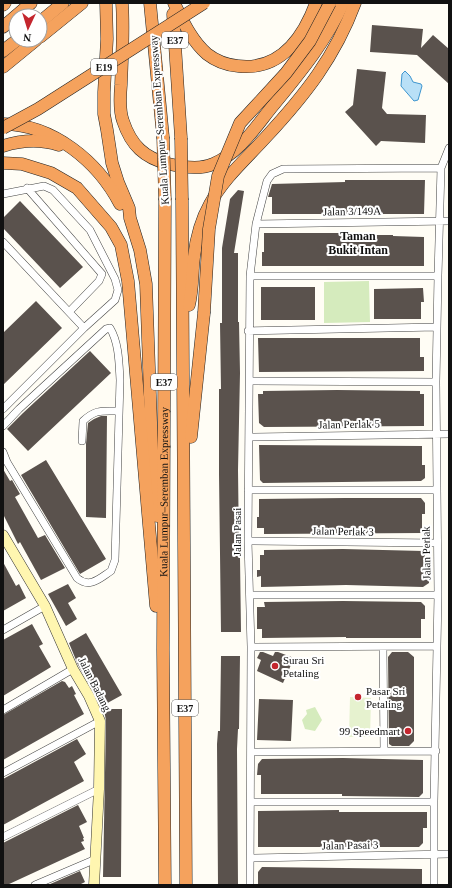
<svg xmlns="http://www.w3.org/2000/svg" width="452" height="888" font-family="Georgia,serif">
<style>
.green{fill:#d5ebbd}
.pitch{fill:#e6f2cf}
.water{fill:#b9e0f7;stroke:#3f96cf}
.building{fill:#5a524d}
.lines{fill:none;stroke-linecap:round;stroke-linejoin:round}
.street-casing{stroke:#444;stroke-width:8}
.secondary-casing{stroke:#333;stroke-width:11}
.highway-casing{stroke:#222;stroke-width:13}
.street{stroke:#fff;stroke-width:7}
.secondary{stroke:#fff6b0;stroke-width:10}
.highway{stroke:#f5a25d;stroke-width:12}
.highway-bridge-casing{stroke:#222;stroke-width:13;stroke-linecap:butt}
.highway-bridge{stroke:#f5a25d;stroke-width:12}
.poi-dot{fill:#c4262e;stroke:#fff;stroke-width:1.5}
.labels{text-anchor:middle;stroke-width:4;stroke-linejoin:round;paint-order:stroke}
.shield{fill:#fff;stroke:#585858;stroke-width:1}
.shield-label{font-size:10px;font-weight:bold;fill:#111}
.street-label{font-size:11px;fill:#111;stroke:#fff}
.poi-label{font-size:11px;fill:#111;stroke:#fff;text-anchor:start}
.neighbourhood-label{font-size:12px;font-weight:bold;fill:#111;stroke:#fff}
</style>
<rect width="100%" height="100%" fill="#fffdf5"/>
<!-- green -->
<path class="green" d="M369,281L370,322L324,323V282Z
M315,707L322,720L315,731L305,729L302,720L307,714L306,710Z"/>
<!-- pitch -->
<path class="pitch" d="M350,697L371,698L370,737H349Z"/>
<!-- water -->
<path class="water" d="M405,71L410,76L413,82L421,84L422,86L418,100L414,101L401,86L402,74Z"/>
<!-- building -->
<path class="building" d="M372,25L423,29L421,48L433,35L449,49V84L417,55L370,52Z
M357,69L386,72L382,108L387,114L426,115L425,143L381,141L376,146L345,112L353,105Z
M345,180H425L424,214H272V197H268L272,184L345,182Z
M238,190L244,191L234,253H238V322H239L240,373L238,470L239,550V558H240L241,632H221L219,474V389H221L220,323H222V248L230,199Z
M20,201L83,267L60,288L3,228V218Z
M264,233H339V235H393V236L424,237V266H262V252H264Z
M261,287H315V320H261Z
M423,288L424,302H421V319H374V289Z
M36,301L62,328L3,385V333Z
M258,338H420V357H424V371L259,372Z
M90,351L111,373L28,451L7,429L23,413Z
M337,390L420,391V394H424V426L264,427L259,423L258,394H263V391Z
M101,416H107L106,518L86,517V444L88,423L94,419Z
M259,445L422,446V465H425V478L421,481L263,483L260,480Z
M46,460L106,559L80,574L21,475Z
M3,469L10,481L12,480L20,494L15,497L38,538L45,535L65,568L41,580L20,542L18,544L3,514Z
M345,498H421L425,503V514H422V533L264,534V528H257V517H259V499Z
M343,549L423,551L425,554V570H429V583L423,587L346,585L261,587V576L257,577V570H260V555H264V550Z
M3,562L16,586L19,584L26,598L3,611Z
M68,584L76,598L68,603L77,619L66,626L48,594Z
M343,601L421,602L425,606V619H421V638H346V637L262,638V629H257V607H265L264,602Z
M32,624L43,644L39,646L51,667L3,696V640Z
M86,633L122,695L102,706L78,665L69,643Z
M260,652H263L273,656L275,652H278L294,658L283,683L257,671L261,660L257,658Z
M392,652H408L414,657V741L409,746H392L389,744L388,657Z
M221,656H240L239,729H238L237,749L238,885H218L217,744L218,731H220Z
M62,681L65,682L69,688L72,686L76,694L74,695L84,714L3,760V715Z
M259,699L293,700L291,741L257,740Z
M104,709H122L121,877H103L106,721Z
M77,739L86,754L74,762L84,781L3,825V779Z
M343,758L423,760V793L419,797L342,796V794H261V775H257L258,764L262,759Z
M78,805L87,822L79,826L84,838H83L84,841L81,842L85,849L7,885H3V843Z
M339,810V812H427V828H423V843L419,847H258V811Z
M262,867L422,869V885L258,884V872Z
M80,871L85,882L79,885H48Z"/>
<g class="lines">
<!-- street casing -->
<g class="street-casing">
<path id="street" d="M27,188L102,274L99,281L69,312
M3,194L44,186L53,190L90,230L115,279L118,290L115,300L84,328
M256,224L449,221
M3,242L84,328L3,409
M250,276H438
M248,331L437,327
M250,381L436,382
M3,426L19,409L106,329L110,328C119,343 119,363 120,380L115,560L111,571C100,578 90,589 77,578L7,462L3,452
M249,437L449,434
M82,441L83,421C96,409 102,411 118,411
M248,490H436
M248,541L437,543
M250,595H438
M3,630L45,606
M251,647L437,646
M383,647L384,751
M3,710L73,669
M251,752L436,751
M3,773L100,721
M251,802H434
M3,837L99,789
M251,858L449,854
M35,885L96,859
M250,885L251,647L248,541L250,276L256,224L267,181L272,174L283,169L441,168
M434,885V802L438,595L436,382L438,276L441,168L449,148"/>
</g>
<!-- secondary casing -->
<g class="secondary-casing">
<path id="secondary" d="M3,535L45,606L73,669L89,696L100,721L99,789L94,885"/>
</g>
<!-- highway casing -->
<g class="highway-casing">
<g id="highway">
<path d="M106,3L107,39L104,92V114L107,130L112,163L118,182L129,208L130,218L140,250L146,284L153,478L157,516"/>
<path d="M122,3C124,30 122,57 121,85C120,96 119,110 123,121C131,145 144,158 169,164C182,167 200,170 213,164C238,154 255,128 271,108C298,75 326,42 343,3"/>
<path d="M150,3L163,137"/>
<path d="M174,3C183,21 191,40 207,54C216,61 226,65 238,66C280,71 303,38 316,3"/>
<path d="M3,5L5,3"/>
<path d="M173,14L181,138"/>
<path d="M40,22L63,3"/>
<path d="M3,27L31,3"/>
<path d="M40,37L82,3"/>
<path d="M3,51L17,40"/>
<path d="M3,67L36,40"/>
<path d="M4,124C54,125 98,162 120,204"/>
<path d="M3,146C22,140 40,139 59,145"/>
<path d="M3,163L22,164L51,173L77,188L111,227L121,245L128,281L156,606"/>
<path d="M182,200L186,885"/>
<path d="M189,305C193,289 192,273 194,257C196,239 201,220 210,204C223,179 247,158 266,137C305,95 335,57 355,3"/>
<path d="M191,437L204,313"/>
<path id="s1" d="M165,885L163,650L165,200"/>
</g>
</g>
<!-- street -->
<use href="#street" class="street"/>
<!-- secondary -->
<use href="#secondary" class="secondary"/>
<!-- highway -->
<use href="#highway" class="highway"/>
<!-- highway-bridge casing -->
<g class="highway-bridge-casing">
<path id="highway-bridge" d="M3,128L38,109L204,3
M163,137L165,200
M181,138L182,200
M204,313L209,229L218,176L240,123L286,73L310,41L330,3"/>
</g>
<!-- highway-bridge -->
<use href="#highway-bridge" class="highway-bridge"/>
</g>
<!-- markers -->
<g class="poi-dot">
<circle cx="275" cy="666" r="4"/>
<circle cx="358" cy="697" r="4"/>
<circle cx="408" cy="731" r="4"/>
</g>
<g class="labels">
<!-- shield labels -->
<g class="shield">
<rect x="162" y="32" width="26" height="16" rx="3"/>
<rect x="91" y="59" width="26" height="16" rx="3"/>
<rect x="151" y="374" width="26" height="16" rx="3"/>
<rect x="172" y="700" width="26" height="16" rx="3"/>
</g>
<g class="shield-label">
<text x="175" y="44">E37</text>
<text x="104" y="71">E19</text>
<text x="164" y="386">E37</text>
<text x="185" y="712">E37</text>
</g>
<!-- street labels -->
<g class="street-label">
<text transform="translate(159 120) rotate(-94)" y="4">Kuala Lumpur–Seremban Expressway</text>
<text transform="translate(352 211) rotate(-1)" y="4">Jalan 3/149A</text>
<text transform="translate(349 424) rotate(-1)" y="4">Jalan Perlak 5</text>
<text dy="4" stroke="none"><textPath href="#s1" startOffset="393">Kuala Lumpur–Seremban Expressway</textPath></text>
<text transform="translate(343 531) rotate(1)" y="4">Jalan Perlak 3</text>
<text transform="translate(237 532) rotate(-90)" y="4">Jalan Pasai</text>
<text transform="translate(426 553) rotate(-91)" y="4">Jalan Perlak</text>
<text transform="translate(95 684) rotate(63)" y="4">Jalan Badang</text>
<text transform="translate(350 845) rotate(-1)" y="4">Jalan Pasai 3</text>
</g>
<!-- poi labels -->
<g class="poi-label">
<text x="283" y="664">Surau Sri<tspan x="283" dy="13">Petaling</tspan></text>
<text x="366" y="695">Pasar Sri<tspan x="366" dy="13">Petaling</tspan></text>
<text x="400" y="735" text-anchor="end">99 Speedmart</text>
</g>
<!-- neighbourhood labels -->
<g class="neighbourhood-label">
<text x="358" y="240">Taman<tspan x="358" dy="14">Bukit Intan</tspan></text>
</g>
</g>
<!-- border -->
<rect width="452" height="888" fill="none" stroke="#111111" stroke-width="8"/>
<!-- north arrow -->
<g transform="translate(28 28) rotate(184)"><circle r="19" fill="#ffffff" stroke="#a0a0a0"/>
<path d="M0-3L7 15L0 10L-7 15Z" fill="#c4262e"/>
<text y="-6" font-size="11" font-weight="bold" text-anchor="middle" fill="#111111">N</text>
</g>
</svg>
